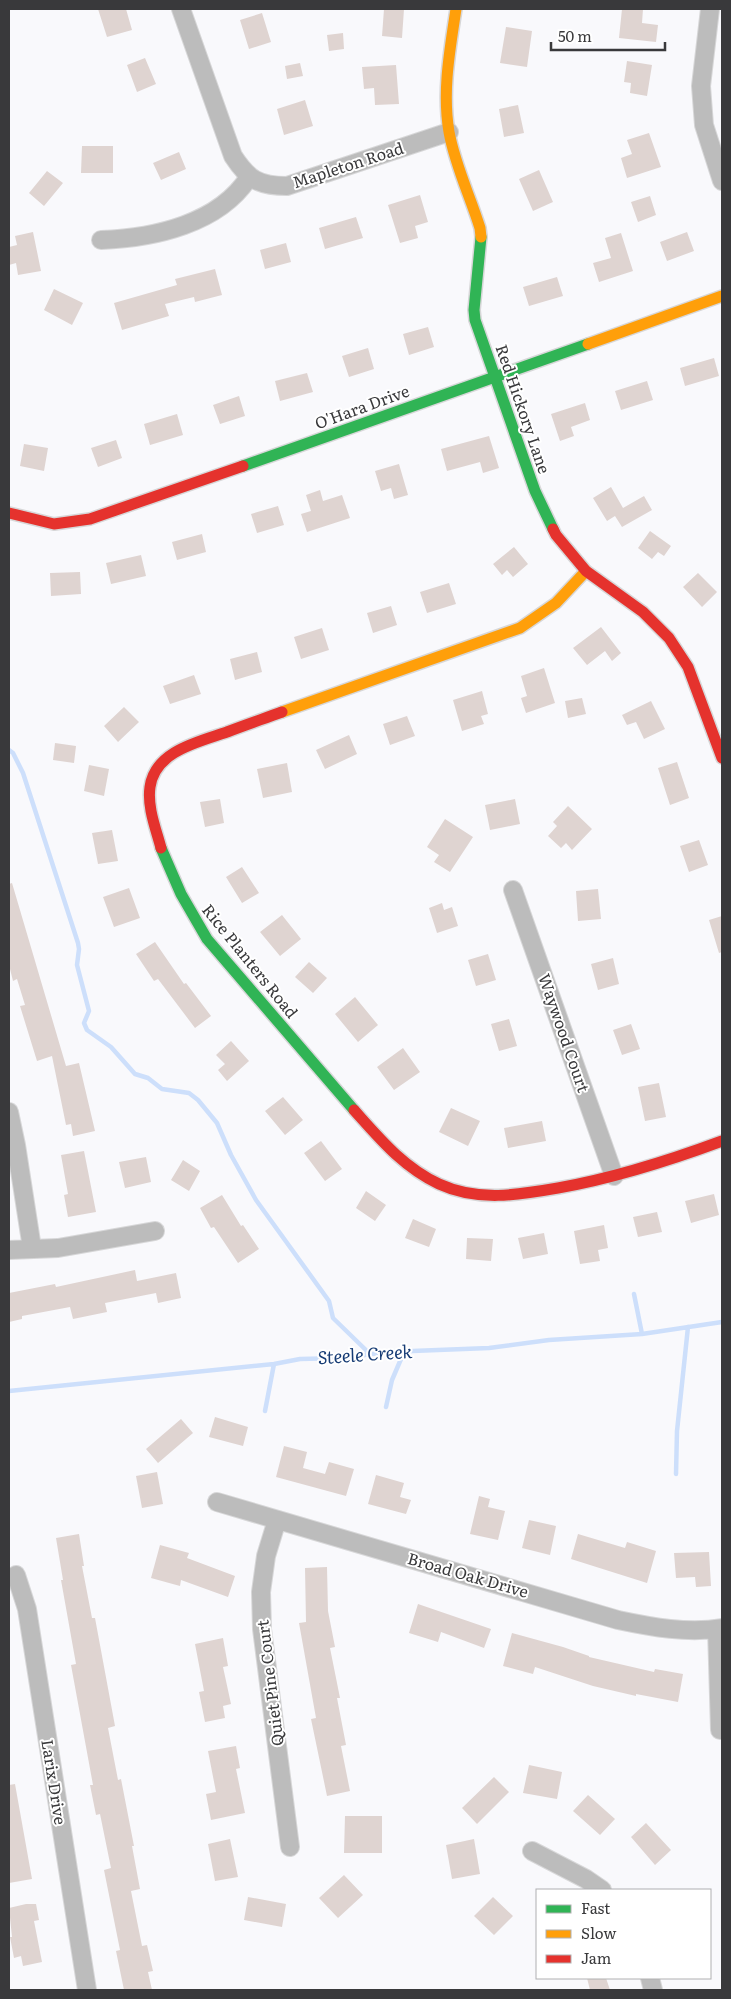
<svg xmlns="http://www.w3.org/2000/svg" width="731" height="1999" font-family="Literata,serif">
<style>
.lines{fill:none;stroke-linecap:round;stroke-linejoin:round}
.stream{stroke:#cddffb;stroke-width:4.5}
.building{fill:#dfd4d1}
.street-casing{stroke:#d7d7d8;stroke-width:20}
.fast-casing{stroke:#d7d7d8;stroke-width:14}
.slow-casing{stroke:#d7d7d8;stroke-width:14}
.jam-casing{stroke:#d7d7d8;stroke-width:14}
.street{stroke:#bcbcbc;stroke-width:18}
.fast{stroke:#30b455;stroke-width:11}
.slow{stroke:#ff9f0a;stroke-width:11}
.jam{stroke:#e5322d;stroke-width:11}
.labels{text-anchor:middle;stroke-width:4;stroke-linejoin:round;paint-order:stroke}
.street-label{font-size:16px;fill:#39393b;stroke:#fff}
.water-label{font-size:18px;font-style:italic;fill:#163b74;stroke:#fff}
</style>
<rect width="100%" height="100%" fill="#f9f9fc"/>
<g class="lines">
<!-- stream -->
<path class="stream" d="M9,750L13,753L23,773L78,943L79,949L77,965L89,1011L84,1023L87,1030L111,1047L135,1074L148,1078L162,1089L189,1093L198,1100L217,1123L231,1155L256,1200L329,1301L333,1318L370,1354
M634,1294L642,1334
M9,1391L274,1364L300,1359L342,1358L387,1352L489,1348L549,1340L642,1334L722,1322
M386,1407L392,1380L404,1352
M265,1411L274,1364
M676,1474L677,1431L688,1327"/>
</g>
<!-- building -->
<path class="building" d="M98,9H126L132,30L107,37Z
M384,9H404L402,38L382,36Z
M622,9H643L642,23L658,25L656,42L619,38Z
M262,13L271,42L249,49L240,20Z
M506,27L532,31L527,67L500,63Z
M343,33L344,49L329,51L327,35Z
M145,58L156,84L137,92L127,65Z
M627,61L652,65L647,96L630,93L631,83L624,82Z
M300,63L303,76L287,79L285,66Z
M396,65L399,104L375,105L374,88L364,89L362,67Z
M305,100L313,126L284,135L277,109Z
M518,105L524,133L504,137L499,109Z
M649,133L661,167L627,178L621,158L632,154L627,140Z
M82,146H113V173H81Z
M179,152L186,169L161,180L153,163Z
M539,170L553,202L533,211L519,179Z
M47,171L63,183L44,206L29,193Z
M420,195L428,222L415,226L418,238L400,243L388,205Z
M650,196L656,215L638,222L631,202Z
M356,217L363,238L325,249L319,228Z
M33,232L41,271L18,275L16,263L9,265V247L17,245L15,236Z
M687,232L694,251L667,261L660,242Z
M621,233L633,271L599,282L593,263L611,258L605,238Z
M286,243L291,262L265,269L260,250Z
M215,269L222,295L195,302L194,297L165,304L169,316L122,330L114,303L177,285L175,279Z
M557,277L563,296L529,306L523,287Z
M54,289L83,303L72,325L44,310Z
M428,327L434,347L409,355L403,334Z
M368,348L374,369L349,377L342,356Z
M714,358L719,376L685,386L680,368Z
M307,373L313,392L280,401L275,381Z
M647,381L653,400L621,410L615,391Z
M239,396L245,416L220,424L213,405Z
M585,403L590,420L571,427L574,436L560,441L551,414Z
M177,414L183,435L150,445L144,424Z
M489,436L499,468L483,473L480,462L447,471L441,449Z
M116,440L122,458L98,467L91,448Z
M24,444L48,448L44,471L20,466Z
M399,464L408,495L394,499L391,488L381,491L375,471Z
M611,487L623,508L644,496L652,510L622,527L615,516L607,521L593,498Z
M320,490L323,501L342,495L350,518L307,532L301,514L311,511L306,495Z
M278,506L284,525L257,533L251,514Z
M650,531L671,546L664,556L658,552L652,559L638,548Z
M202,534L206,552L177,560L172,542Z
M514,547L528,564L513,577L507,570L502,575L493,564Z
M141,555L146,576L111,584L106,563Z
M80,572L81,594L51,596L50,573Z
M698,573L717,592L702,607L683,587Z
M449,583L456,604L427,613L420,592Z
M391,606L397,625L373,633L367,613Z
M601,627L621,653L612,661L605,651L587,665L573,648Z
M322,628L329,650L301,659L294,637Z
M257,652L262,672L235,680L230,659Z
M544,668L555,703L526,713L521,698L527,696L521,676Z
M194,675L201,694L170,704L163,686Z
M482,691L488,714L481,716L484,724L462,731L453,700Z
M582,698L586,714L568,718L565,701Z
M651,701L665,729L644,739L636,722L627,725L622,715Z
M124,707L139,722L118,742L104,726Z
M407,716L415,736L390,745L383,724Z
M349,735L357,754L325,769L316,750Z
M55,743L76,746L74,763L53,760Z
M677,762L689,798L670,805L658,768Z
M287,763L292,792L263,798L257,769Z
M89,765L109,769L104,796L84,791Z
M220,799L224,823L205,827L200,802Z
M515,799L520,824L490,830L485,805Z
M568,806L592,829L572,850L566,843L561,848L548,836L557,826L553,822Z
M445,819L473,837L450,872L434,862L439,855L427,847Z
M112,830L118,861L98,864L92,833Z
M699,840L708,865L689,872L680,846Z
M242,867L259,893L242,903L226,877Z
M12,883L66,1066L79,1063L95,1131L73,1136L71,1124L66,1125L52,1056L37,1061L20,1006L25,1005L17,979L13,981L9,965V884Z
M129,888L140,918L114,927L103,897Z
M598,889L601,919L578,921L576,891Z
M442,903L444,910L452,907L458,926L437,933L429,908Z
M282,915L301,939L280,956L260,932Z
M722,916V952L719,953L709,920Z
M155,942L184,984L186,983L211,1016L195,1028L158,979L154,981L136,954Z
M488,954L496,980L476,986L468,960Z
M613,958L619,984L598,990L591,964Z
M309,962L327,978L313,993L295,977Z
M355,997L378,1025L358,1042L335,1014Z
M509,1019L517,1046L499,1051L491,1024Z
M631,1024L640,1049L622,1055L613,1030Z
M231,1041L249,1061L227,1081L218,1070L225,1064L216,1055Z
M403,1048L420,1072L394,1090L377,1067Z
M659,1083L666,1117L645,1121L638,1087Z
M283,1097L303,1120L285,1135L265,1111Z
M451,1108L480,1121L468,1146L439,1132Z
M542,1121L546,1141L508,1148L504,1128Z
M321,1141L342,1169L325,1181L304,1153Z
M84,1151L96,1212L68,1217L64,1195L68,1194L61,1155Z
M146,1157L151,1182L125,1188L119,1162Z
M183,1160L200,1171L189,1191L171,1180Z
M366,1191L386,1205L375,1221L356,1208Z
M714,1194L719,1215L691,1223L685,1201Z
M222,1195L241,1226L243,1225L259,1249L238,1263L214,1227L211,1228L200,1208Z
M657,1212L662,1232L638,1237L633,1217Z
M413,1219L436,1229L429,1247L405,1238Z
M604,1225L608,1248L598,1250L600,1261L580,1264L574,1231Z
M544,1233L548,1254L523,1259L518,1238Z
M467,1238L493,1239L491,1261L466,1259Z
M135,1270L137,1281L176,1273L181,1298L158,1303L156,1293L105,1303L107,1312L73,1319L70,1307L22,1316V1319L9,1322V1293L55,1284L56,1287Z
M215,1417L248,1427L243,1446L209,1437Z
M181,1419L193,1433L158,1463L146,1449Z
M284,1446L307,1452L303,1468L325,1474L329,1462L354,1469L346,1496L276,1477Z
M157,1472L163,1504L142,1508L136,1476Z
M376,1475L404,1483L400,1497L411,1500L406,1514L368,1504Z
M479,1496L490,1499L488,1507L505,1511L498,1540L470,1534Z
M529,1520L556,1526L550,1555L522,1548Z
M79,1534L84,1566H82L92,1618H95L115,1726L108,1728L118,1780L121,1779L134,1846H132L140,1889L131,1891L142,1946L147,1945L153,1971L148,1972L152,1990H124L116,1951L120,1950L104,1870L111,1868L100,1814L96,1815L90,1785H93L71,1665L76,1664L61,1580H63L56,1538Z
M578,1534L625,1548L627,1542L656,1551L647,1583L571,1559Z
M160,1545L189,1553L187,1558L235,1576L228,1597L181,1580L180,1586L151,1578Z
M709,1552L711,1586L696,1587L695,1577L676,1578L674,1553Z
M327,1567L328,1611L335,1647L330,1648L340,1698H337L346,1745L341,1746L350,1791L327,1796L311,1719L316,1718L299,1623L306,1622L305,1568Z
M418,1604L491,1629L484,1648L441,1632L438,1642L409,1633Z
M512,1633L563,1647L589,1656V1657L654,1672L655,1669L683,1674L678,1702L636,1694V1696L593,1686L535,1667L533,1674L503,1666Z
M223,1638L228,1666L223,1667L231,1704L223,1706L225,1718L205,1722L199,1692L204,1691L195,1644Z
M236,1746L240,1768L236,1769L245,1813L211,1820L206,1794L216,1792L208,1751Z
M529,1765L562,1772L557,1799L523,1793Z
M494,1777L509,1792L477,1824L462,1808Z
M15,1784L32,1879L9,1883V1785Z
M588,1795L615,1819L600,1835L573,1811Z
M345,1816H382V1853H344Z
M646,1823L671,1850L655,1865L631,1837Z
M230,1839L238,1877L215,1881L208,1844Z
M474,1839L480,1874L452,1879L446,1845Z
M344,1875L363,1895L338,1918L319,1898Z
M248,1897L286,1904L282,1927L244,1920Z
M493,1897L513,1916L494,1935L474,1916Z
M26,1904H36L39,1920L34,1921L42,1962L23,1966L21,1956L14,1958L10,1937H12L9,1908Z
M587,1978H606L610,1990H590Z"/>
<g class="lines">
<!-- street casing -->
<g class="street-casing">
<path id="street" d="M181,9L233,156C248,179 258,186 287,186L449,132
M710,9L701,86L704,125L722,181
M101,240C154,238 219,224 249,177
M513,890L614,1176
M9,1112L16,1145L32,1248
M9,1250L58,1248L155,1231
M217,1502L618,1620C651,1627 689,1634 722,1628
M277,1520L266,1556L261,1592L262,1629L290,1847
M16,1575L27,1609L87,1990
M717,1629L720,1730
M532,1851L586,1879L602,1890
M650,1978L653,1990"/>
</g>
<!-- fast casing -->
<g class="fast-casing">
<path id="fast" d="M481,237L474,310L475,320L535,491L553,529
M243,466L588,344
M161,848L181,894L207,939L354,1110"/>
</g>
<!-- slow casing -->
<g class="slow-casing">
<path id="slow" d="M456,9C450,49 442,91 449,132C455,165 470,196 480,228L481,237
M588,344L722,296
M282,712L520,628L556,603L586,571"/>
</g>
<!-- jam casing -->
<g class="jam-casing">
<path id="jam" d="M9,513L54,524L90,519L243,466
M553,529L556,535L586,571L643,612L669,638L688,667L722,758
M161,848C156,829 147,807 150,787C155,751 198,742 227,732C245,725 263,719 282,712
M354,1110C380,1139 403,1167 439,1184C478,1202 518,1195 558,1188C615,1178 668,1161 722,1141"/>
</g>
<!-- street -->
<use href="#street" class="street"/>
<!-- fast -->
<use href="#fast" class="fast"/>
<!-- slow -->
<use href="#slow" class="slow"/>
<!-- jam -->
<use href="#jam" class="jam"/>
</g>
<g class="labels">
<!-- street labels -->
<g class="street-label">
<text transform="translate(348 165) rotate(-18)" y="6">Mapleton Road</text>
<text transform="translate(362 407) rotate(-20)" y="6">O'Hara Drive</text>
<text transform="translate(523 409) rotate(71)" y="6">Red Hickory Lane</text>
<text transform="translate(250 961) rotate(51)" y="6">Rice Planters Road</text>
<text transform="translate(564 1033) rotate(71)" y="6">Waywood Court</text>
<text transform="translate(468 1575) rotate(16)" y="6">Broad Oak Drive</text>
<text transform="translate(270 1683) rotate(-97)" y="6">Quiet Pine Court</text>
<text transform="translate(54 1782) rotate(81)" y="6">Larix Drive</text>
</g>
<!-- water labels -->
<g class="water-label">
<text transform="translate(365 1355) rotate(-4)" y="6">Steele Creek</text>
</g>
</g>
<!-- border -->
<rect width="731" height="1999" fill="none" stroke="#39393b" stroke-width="20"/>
<!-- legend -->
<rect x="536" y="1889" width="175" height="90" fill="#ffffff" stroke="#b0b0b1"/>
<rect x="546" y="1905" width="25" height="8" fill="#30b455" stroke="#b0b0b1"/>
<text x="581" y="1914" font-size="15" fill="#39393b">Fast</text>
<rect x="546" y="1930" width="25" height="8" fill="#ff9f0a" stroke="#b0b0b1"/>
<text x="581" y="1939" font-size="15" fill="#39393b">Slow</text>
<rect x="546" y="1955" width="25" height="8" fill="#e5322d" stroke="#b0b0b1"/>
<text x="581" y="1964" font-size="15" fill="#39393b">Jam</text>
<!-- scale -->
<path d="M551 42v8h114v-8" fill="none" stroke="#39393b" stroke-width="2.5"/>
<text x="558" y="42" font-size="15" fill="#39393b" stroke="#ffffff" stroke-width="4" paint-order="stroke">50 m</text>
</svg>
